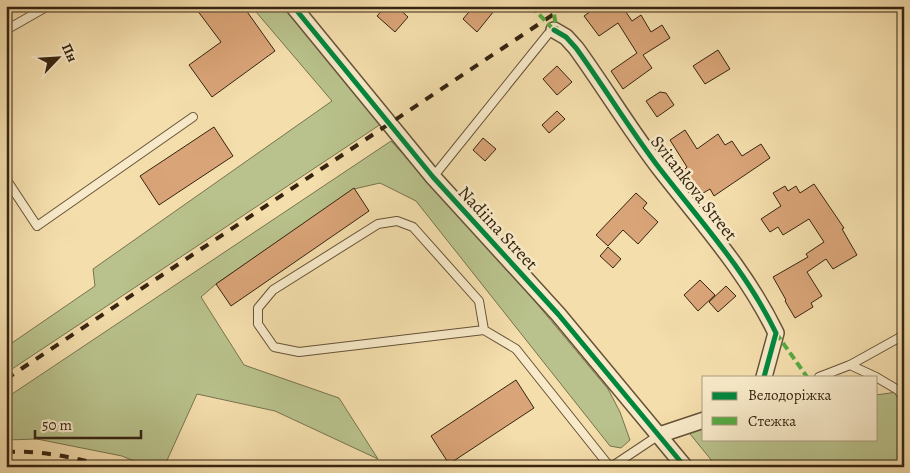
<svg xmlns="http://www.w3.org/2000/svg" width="910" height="473" font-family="Alegreya,serif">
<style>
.green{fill:#b9c28c;stroke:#78734e}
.building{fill:#d9a477;stroke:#362411}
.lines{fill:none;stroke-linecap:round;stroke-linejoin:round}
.service-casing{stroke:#665238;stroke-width:10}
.minor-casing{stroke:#665238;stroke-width:18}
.service{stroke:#f8eac9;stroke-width:8}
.minor{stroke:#f8eac9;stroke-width:15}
.rail{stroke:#362411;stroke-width:4;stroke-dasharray:9 9;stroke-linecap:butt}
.quiet{stroke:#55aa42;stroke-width:4;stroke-dasharray:8 4;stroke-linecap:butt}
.cycleway-casing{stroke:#f8eac9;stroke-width:8}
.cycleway{stroke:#00873e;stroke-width:5}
.labels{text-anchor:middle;stroke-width:5;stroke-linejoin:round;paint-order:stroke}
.street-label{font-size:18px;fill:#362411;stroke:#f8eac9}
</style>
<rect width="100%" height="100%" fill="#f4deac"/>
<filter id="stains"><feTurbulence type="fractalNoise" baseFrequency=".004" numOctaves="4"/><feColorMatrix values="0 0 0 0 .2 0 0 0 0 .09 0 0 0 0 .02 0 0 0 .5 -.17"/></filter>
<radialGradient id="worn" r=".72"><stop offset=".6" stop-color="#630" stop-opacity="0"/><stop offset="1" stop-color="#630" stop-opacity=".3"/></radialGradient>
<!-- green -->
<path class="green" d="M251,6H283L381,124L6,373V347L95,286L93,269L332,101Z
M391,141L498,257L608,389L620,412L630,440L621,448L610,446L416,201L380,183L354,189L216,284L201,297L244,365L339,398L378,459L275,411L197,394L164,467H148L122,456L37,439L6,440V398Z
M904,391V467H717L686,429L704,423V439H876V395Z"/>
<!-- building -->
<path class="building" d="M194,6H243L275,51L212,97L189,65L221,42Z
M386,6H396L408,17L395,32L377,16Z
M474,6H498L477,32L463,19Z
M598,6H622L632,21L641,15L651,32L662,25L670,38L643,55L652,68L623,89L611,71L637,53L618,23L599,36L584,16Z
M718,50L730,69L705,84L693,66Z
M557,66L572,82L557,95L543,79Z
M660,92L666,93L674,105L657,117L646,101Z
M557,111L565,119L549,133L542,125Z
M214,127L233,156L159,205L140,176Z
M685,130L697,149L718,134L725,145L732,141L742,156L761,144L770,158L714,196L710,189L700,195L684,170L687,167L670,140Z
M483,138L496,149L485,161L473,150Z
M814,184L844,228L842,229L857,255L833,269L826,259L807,272L822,296L811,303L813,307L795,318L785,301L786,300L773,277L808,257L806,254L824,242L809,219L783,235L778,227L770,232L761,219L781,206L773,193L785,186L788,191L796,186L800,193Z
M354,188L369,211L231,306L216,284Z
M636,193L647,203L643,208L658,222L638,244L623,230L608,246L596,235Z
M608,247L621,259L613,268L600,256Z
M700,280L715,295L698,311L684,295Z
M726,286L736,296L718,312L709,302Z
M516,380L534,408L449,464L431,436Z"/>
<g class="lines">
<!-- service casing -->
<g class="service-casing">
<path id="service" d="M6,30L48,6
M433,177L548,34L554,30
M6,179L37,226L193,117
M484,330L479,301L413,227L397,221L378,224L273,290L258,308V324L274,347L299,352L484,330L516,349L610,467
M850,365L876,377
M819,377L850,365L904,335
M876,377L898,390L904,398
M611,467L659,435"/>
</g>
<!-- minor casing -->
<g class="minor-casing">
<path id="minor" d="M293,6L433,177L558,314L685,467
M554,30L566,37L576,48C605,88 630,130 660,169C702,223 746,271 776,333L764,377
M659,435L704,420"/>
</g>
<!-- service -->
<use href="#service" class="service"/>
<!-- minor -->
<use href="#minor" class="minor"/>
<!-- rail -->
<path class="rail" d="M6,379L566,6
M6,452C42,450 76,458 110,467"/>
<!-- quiet -->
<path class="quiet" d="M531,6L554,30
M546,6L554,14L557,32
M776,333L807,377"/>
<!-- cycleway casing -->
<g class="cycleway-casing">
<path id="cycleway" d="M293,6L433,177L558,314L685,467
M554,30L566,37L576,48C605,88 630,130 660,169C702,223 746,271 776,333L764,377"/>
</g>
<!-- cycleway -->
<use href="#cycleway" class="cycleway"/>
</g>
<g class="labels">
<!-- street labels -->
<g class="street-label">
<text transform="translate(694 188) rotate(52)" y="6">Svitankova Street</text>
<text transform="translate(498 228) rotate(47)" y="6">Nadiina Street</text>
</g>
</g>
<!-- margin -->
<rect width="910" height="473" fill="none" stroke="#f4deac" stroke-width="25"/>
<rect x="8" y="8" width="895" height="458" fill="none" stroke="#362411" stroke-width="2.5"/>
<rect x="12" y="12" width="885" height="448" fill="none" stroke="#362411"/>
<!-- legend -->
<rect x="702" y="376" width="175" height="65" fill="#f8eac9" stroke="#aa9b7f"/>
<rect x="712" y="392" width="25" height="8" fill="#00873e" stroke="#aa9b7f"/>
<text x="748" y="400" font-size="15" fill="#362411">Велодоріжка</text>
<rect x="712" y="417" width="25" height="8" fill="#55aa42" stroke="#aa9b7f"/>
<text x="748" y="426" font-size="15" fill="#362411">Стежка</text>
<!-- north arrow -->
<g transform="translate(58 58) rotate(65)" stroke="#f8eac9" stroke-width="4" paint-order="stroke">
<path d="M0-4L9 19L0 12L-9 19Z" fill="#362411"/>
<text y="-8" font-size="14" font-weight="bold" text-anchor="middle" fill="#362411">Пн</text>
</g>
<!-- scale -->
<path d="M35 430v8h106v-8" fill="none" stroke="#362411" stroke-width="2.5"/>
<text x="42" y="430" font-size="15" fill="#362411" stroke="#f8eac9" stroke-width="4" paint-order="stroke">50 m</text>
<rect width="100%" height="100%" filter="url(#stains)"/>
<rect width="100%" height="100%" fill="url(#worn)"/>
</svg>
